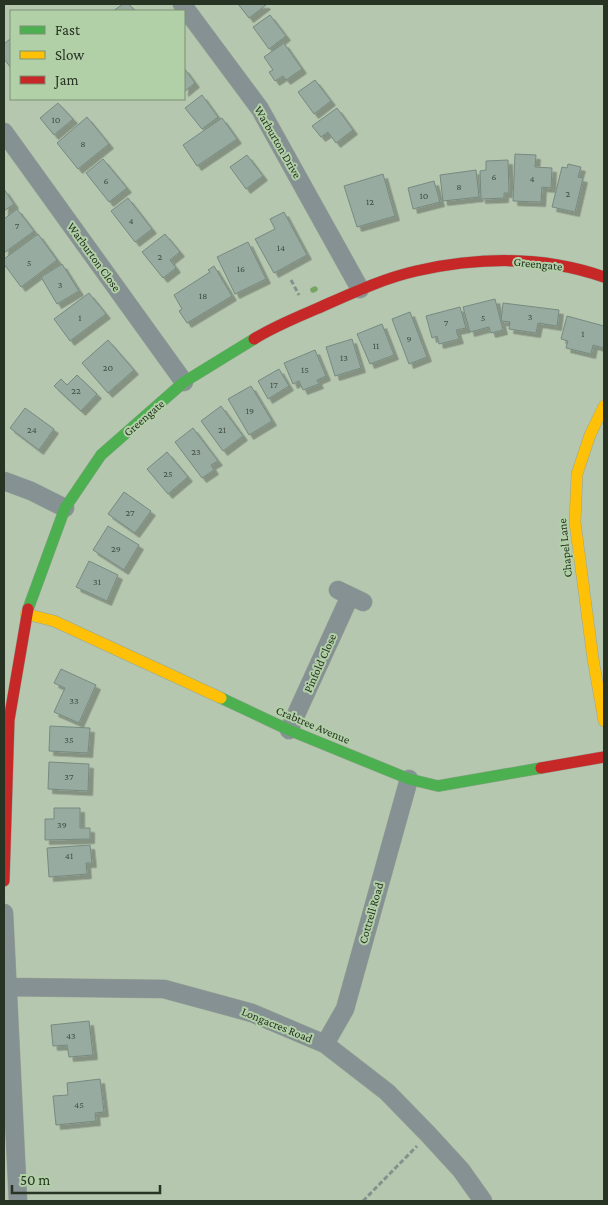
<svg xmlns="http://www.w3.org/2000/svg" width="608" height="1205" font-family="'Crimson Pro',serif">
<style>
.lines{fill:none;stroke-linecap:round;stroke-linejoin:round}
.stream{stroke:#76a562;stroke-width:5.5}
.building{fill:#97aba1;stroke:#768a80;filter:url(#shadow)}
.street-casing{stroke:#97a593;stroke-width:19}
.fast-casing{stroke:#97a593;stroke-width:12}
.slow-casing{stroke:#97a593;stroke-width:12}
.jam-casing{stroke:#97a593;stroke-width:12}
.path{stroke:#86908c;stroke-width:3;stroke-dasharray:5 2.5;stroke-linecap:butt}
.street{stroke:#869193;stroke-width:18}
.fast{stroke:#4caf50;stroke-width:11}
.slow{stroke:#ffc107;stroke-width:11}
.jam{stroke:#c62828;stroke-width:11}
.labels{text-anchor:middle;stroke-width:4;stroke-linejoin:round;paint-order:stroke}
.number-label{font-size:10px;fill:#435142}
.street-label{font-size:12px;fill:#273323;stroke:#b2d0a7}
</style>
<defs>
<filter id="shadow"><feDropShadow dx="4.5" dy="4.5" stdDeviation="0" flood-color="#0004"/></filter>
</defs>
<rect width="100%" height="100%" fill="#b6c7b0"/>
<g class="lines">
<!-- stream -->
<path class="stream" d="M313,290L315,289"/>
</g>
<!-- building -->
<path class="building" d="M123,4H129L135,11H113Z
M238,4H265L266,5L249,18Z
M270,15L286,36L269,49L253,27Z
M10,39L11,40V68L4,59V44Z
M284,43L302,69L286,80L283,76L275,81L269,72L273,70L264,57Z
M184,68L195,83L184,92Z
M315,80L331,101L314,114L298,92Z
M202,95L218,117L202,129L185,108Z
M58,103L73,119L54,135L40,118Z
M337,108L353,130L336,143L328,132L321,137L312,126Z
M87,117L109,144L78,169L57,143Z
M222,118L237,139L197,166L183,145Z
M515,154L536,155L535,167L552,168L551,188L542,187L541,202L513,201Z
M247,155L263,176L246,189L230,167Z
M103,159L127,188L109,202L86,173Z
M508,160L509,193H504V198L481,199L480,171L486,170V161Z
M568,164L581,167L578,177L583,178L575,212L552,207L562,167L567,168Z
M476,170L479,197L443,201L440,175Z
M383,174L395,216L357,227L344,186Z
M434,181L440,202L413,209L408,188Z
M4,189L14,204L4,211Z
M128,198L152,229L135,242L111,211Z
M17,209L34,231L4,253V219Z
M284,212L307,255L274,273L255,239L275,229L270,219Z
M38,234L57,260L21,287L4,264V259Z
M165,234L180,252L170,260L176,268L163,278L142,252Z
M248,242L266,279L235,294L217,257Z
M62,264L79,291L57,304L41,277Z
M214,266L232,296L187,323L179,311L182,309L174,295L210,272L208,270Z
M89,293L106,314L70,341L54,319Z
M495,299L503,330L491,333L489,327L470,332L463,307Z
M503,303L559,310L557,326L538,323L536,333L509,329L510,322L501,321Z
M460,307L466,328L456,330L459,339L439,344L437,336L432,338L426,316Z
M410,312L427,357L409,364L392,319Z
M567,316L604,326V348L593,345L591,354L566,348L568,341L561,339Z
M382,324L394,355L370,364L357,334Z
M352,339L361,368L335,376L326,347Z
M108,340L134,370L108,393L82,363Z
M315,350L326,376L317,380L319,384L303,390L299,381L293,384L284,363Z
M279,369L289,386L268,399L258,381Z
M77,375L97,394L81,411L54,386L61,379L67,385Z
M251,386L272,421L249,435L228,399Z
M221,406L243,436L223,451L201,421Z
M25,408L54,429L39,450L10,428Z
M193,428L218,461L211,465L214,470L202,478L175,442Z
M167,452L188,477L168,494L147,469Z
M124,492L151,511L135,533L108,514Z
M108,526L139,545L124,570L93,550Z
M89,561L118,575L107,601L76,587Z
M61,669L96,685L79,723L54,712L65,688L54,683Z
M50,726L90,728L88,753L49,751Z
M49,762L89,764L88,791L48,789Z
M54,808H80V828H90V839L45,840V819H54Z
M90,845L92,863H86L87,874L49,877L47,848Z
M89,1021L93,1055L69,1057L67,1045L53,1046L51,1025Z
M100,1079L104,1112L95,1113L96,1121L56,1125L53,1096L68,1095L67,1083Z"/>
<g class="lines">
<!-- street casing -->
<g class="street-casing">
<path id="street" d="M182,4L260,109L360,289
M4,132L184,382
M4,481L31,491L65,508
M338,590L363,602
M289,730L350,596
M4,913L18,1201
M7,987L164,989L252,1013L325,1044L387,1092L428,1134L461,1170L483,1201
M325,1044L345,1009L409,779"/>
</g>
<!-- fast casing -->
<g class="fast-casing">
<path id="fast" d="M28,609L65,508L101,455L184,382L254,339
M221,698L289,730L409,779L438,786L541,768"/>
</g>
<!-- slow casing -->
<g class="slow-casing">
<path id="slow" d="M604,406L590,435L577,474L575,522L593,659L604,721
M26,614L54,621L221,698"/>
</g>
<!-- jam casing -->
<g class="jam-casing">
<path id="jam" d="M254,339C273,327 295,318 316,309C348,295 381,279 416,271C478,257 544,256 604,277
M541,768L604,757
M4,881L9,720L28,609"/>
</g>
<!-- path -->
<path class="path" d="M291,280L299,295
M363,1201L417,1146"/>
<!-- street -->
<use href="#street" class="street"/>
<!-- fast -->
<use href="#fast" class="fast"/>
<!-- slow -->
<use href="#slow" class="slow"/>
<!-- jam -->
<use href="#jam" class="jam"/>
</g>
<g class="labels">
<!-- number labels -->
<g class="number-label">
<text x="56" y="123">10</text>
<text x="83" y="147">8</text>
<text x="494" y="180">6</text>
<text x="532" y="182">4</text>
<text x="106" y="184">6</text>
<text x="459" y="190">8</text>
<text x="568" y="197">2</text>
<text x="424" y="199">10</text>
<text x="370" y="205">12</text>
<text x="131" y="224">4</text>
<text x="17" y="229">7</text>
<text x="281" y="251">14</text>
<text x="160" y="260">2</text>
<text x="29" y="266">5</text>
<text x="241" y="272">16</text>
<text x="60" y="288">3</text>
<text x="203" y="299">18</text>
<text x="530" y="320">3</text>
<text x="80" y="321">1</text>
<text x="483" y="321">5</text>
<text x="446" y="326">7</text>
<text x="583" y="337">1</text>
<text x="409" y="342">9</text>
<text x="376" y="349">11</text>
<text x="344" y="361">13</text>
<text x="108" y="371">20</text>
<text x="305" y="373">15</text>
<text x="274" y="388">17</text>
<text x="76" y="394">22</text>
<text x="250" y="414">19</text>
<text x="32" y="433">24</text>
<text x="222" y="433">21</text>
<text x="196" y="455">23</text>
<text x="168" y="477">25</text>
<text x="130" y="516">27</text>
<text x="116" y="552">29</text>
<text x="97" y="585">31</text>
<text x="74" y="704">33</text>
<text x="69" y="743">35</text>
<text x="69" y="780">37</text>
<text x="62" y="828">39</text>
<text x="69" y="859">41</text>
<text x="71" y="1039">43</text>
<text x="79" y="1108">45</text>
</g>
<!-- street labels -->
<g class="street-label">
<text transform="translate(278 142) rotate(60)" y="4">Warburton Drive</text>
<text transform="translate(94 257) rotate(54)" y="4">Warburton Close</text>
<text transform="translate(538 264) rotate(6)" y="4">Greengate</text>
<text transform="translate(144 418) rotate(-41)" y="4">Greengate</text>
<text transform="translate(565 548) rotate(-96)" y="4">Chapel Lane</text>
<text transform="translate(320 663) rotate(-66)" y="4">Pinfold Close</text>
<text transform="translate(313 725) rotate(23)" y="4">Crabtree Avenue</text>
<text transform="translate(371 913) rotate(-74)" y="4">Cottrell Road</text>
<text transform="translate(277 1025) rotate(22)" y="4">Longacres Road</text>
</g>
</g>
<!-- border -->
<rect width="608" height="1205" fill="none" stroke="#273323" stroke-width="10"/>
<!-- legend -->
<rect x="10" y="10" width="175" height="90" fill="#b2d0a7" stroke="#7a9172"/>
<rect x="20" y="26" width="25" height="8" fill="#4caf50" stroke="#7a9172"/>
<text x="55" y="35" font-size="15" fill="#273323">Fast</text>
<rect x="20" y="51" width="25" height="8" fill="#ffc107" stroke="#7a9172"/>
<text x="55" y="60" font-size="15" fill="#273323">Slow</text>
<rect x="20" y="76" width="25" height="8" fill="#c62828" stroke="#7a9172"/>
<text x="55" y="85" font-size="15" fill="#273323">Jam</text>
<!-- scale -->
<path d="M12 1185v8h148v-8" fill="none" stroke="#273323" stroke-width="2.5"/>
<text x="20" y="1185" font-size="15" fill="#273323" stroke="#b2d0a7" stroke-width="4" paint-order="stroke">50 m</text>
</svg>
